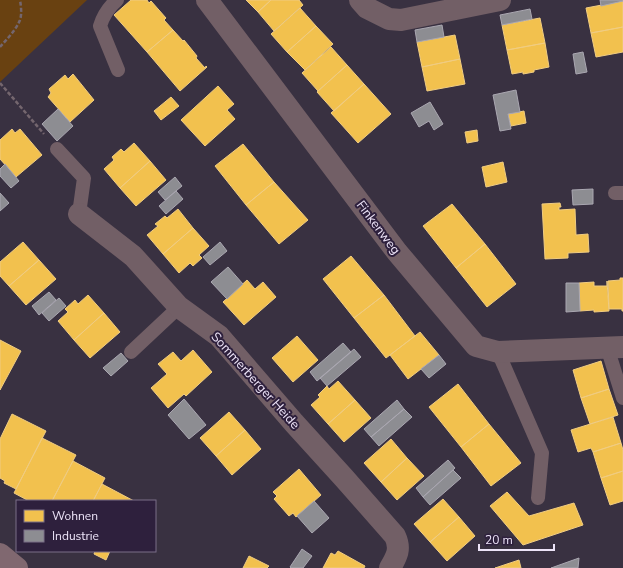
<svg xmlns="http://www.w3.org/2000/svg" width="623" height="568" font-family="'Nunito Sans',sans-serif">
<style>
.green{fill:#694111}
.homes{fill:#f2c14e;stroke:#f0cc81}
.industry{fill:#8d8d92;stroke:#aaa7b1}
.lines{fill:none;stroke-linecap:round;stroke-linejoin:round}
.path{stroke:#74666e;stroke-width:2.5;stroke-dasharray:4 2;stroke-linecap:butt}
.lane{stroke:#725f66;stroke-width:14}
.street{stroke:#725f66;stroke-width:22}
.secondary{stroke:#806870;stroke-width:22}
.labels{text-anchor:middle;stroke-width:4;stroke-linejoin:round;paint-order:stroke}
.street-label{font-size:13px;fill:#ede4f8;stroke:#2e203d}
</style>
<rect width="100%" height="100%" fill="#393141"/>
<!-- green -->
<path class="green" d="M0,0H87L0,82Z"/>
<!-- homes -->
<path class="homes" d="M131,0H147L149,3L151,1L166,18L164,20L173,30L147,52L114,15Z
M246,0H271L258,12Z
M271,0H299L303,5L274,31L258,12Z
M623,1V27L591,33L586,8Z
M300,8L316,26L287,52L271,34Z
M540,18L545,43L507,50L502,25Z
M316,26L333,44L305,70L287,52Z
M623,27V52L596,57L591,33Z
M173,30L183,41L184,40L197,56L196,58L205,68L206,66L207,67L180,91L147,52Z
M455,35L460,59L422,67L417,42Z
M545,43L549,67L534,70V72L523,74V72L512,74L507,50Z
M331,47L347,65L318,91L302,73Z
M460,59L465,84L427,91L422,67Z
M347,65L364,84L334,111L317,92Z
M73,74L94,100L70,122L48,97L51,93L49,89L65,75L68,79Z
M364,84L391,114L358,143L331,113Z
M218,86L234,104L227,110L235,119L205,146L181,120Z
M171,97L179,106L161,120L154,111Z
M524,111L526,123L511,126L508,114Z
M12,129L15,133L20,129L42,155L16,177L0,159V140Z
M477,130L478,141L467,143L465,132Z
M134,143L150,161L120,188L104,169L114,160L112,157L121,149L124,152Z
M243,144L274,182L246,205L215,166Z
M150,161L166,180L136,206L120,188Z
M503,162L507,182L486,187L482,167Z
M274,182L308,220L279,244L246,205Z
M560,203L561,207H559V210L575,209L576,235L588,234L589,252L568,253V258L545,259L542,204Z
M452,204L485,244L456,268L423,226Z
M178,209L193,228L163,254L147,235L158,226L155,224L165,216L167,218Z
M193,228L209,246L199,255L202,258L193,266L190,263L179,273L163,254Z
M23,242L39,260L9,286L0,276V262Z
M485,244L516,284L487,307L456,268Z
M351,256L384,295L354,318L323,279Z
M39,260L56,279L26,305L9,286Z
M620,278H623V311H622V309H609L608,281L620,280Z
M247,280L255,289L263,282L276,297L244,325L223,302Z
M607,281L609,311L594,312V310L580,311L579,283L594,282V286H607Z
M88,295L104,313L74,340L58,321L68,312L65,309L75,300L78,304Z
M384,295L415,336L386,358L354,318Z
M104,313L120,332L90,358L74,340Z
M420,332L439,355L408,379L390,355Z
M297,336L318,360L293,382L272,358Z
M0,340L21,351L0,390Z
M193,350L212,372L186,396L184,394L168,408L151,388L167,374L158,364L173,352L181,361Z
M601,361L609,389L581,398L573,370Z
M338,381L355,400L328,424L311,405L320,397L318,395L327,386L329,389Z
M458,384L489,424L461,447L429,407Z
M609,389L618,415L590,424L581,398Z
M355,400L371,418L344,442L328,424Z
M229,412L245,430L216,456L200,438Z
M12,414L46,431L16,489L4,483L5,481L0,478V439Z
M613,417L621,443L593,452L591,448L578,452L571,430Z
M489,424L521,463L491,486L461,447Z
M245,430L261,449L232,475L216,456Z
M42,438L76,455L52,501H29L14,493Z
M391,439L407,458L381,482L364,463Z
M621,443L623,450V471L601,478L593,452Z
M407,458L424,476L397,500L381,482Z
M73,461L105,478L93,501H52Z
M299,469L321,495L296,517L293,513L289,516L274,499L277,496L273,492Z
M623,471V501L610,505L601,478Z
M102,484L134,501H93Z
M507,492L529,516L574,503L583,525L523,545L490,506Z
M443,499L459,517L430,542L414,524Z
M459,517L475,536L447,561L430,542Z
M95,551H110L106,560L94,554Z
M338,551L365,566L364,568H323L331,553L335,555Z
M249,556L269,566L267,568H243Z
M519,560L521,568H495Z"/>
<!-- industry -->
<path class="industry" d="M600,0H623V1L601,6Z
M530,9L532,19L502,25L500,15Z
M442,25L444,37L417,42L415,30Z
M583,52L587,72L576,74L573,54Z
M516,90L520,112L508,114L511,129L500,131L493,95Z
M430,102L443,124L434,130L429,121L419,127L411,113Z
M58,109L73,126L57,141L42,124Z
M5,164L19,181L11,188L0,176V169Z
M175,177L182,186L165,200L158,192Z
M593,189V204L573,205L572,190Z
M176,191L183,199L166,214L159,206Z
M0,193L9,203L0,211Z
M220,242L227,251L210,265L203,257Z
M228,267L243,284L227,299L211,282Z
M566,283H579L580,311L566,312Z
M49,292L56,300L39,315L32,306Z
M59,298L66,306L49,321L42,313Z
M343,343L351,352L317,381L310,372Z
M354,349L361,357L327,386L320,378Z
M121,353L128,361L111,376L103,368Z
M439,355L446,364L429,378L421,369Z
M184,399L206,425L189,439L168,415Z
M397,400L404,409L371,437L364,429Z
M404,409L412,417L379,446L371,437Z
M448,460L455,468L423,497L416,488Z
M453,470L461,478L430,505L423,497Z
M314,501L329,518L312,533L297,516Z
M302,549L312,556L303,568H291L290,567Z
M579,558L578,568H551Z"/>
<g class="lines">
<!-- path -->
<path class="path" d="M0,47C7,39 16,30 20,20C22,14 21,6 20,0
M0,83L44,134"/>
<!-- lane -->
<path class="lane" d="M117,0C109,7 103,16 100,26L118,70
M57,149L84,178L79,214
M615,193H623
M607,347L623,398
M131,352L179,307
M498,352L542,453L538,498"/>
<!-- street -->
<path class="street" d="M207,0L397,252L476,346L498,352L623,347
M360,0L367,8L389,19L401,20L500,0
M79,214L133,256L179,307L219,336L294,423L344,478L395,536C401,549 397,556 390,568"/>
<!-- secondary -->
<path class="secondary" d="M0,554L17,568"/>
</g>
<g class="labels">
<!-- street labels -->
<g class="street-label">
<text transform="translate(379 227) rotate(53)" y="5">Finkenweg</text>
<text transform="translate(256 380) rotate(48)" y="5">Sommerberger Heide</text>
</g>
</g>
<!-- legend -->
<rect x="16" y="500" width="140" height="52" fill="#2e203d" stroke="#7a6e88"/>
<rect x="24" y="510" width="20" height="12" fill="#f2c14e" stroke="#7a6e88"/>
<text x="52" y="520" font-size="12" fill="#ede4f8">Wohnen</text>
<rect x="24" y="530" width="20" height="12" fill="#8d8d92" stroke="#7a6e88"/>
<text x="52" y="540" font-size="12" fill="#ede4f8">Industrie</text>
<!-- scale -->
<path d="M479 544v6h75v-6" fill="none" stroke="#ede4f8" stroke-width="2"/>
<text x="485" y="544" font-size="12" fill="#ede4f8" stroke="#2e203d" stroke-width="3" paint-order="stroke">20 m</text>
</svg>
